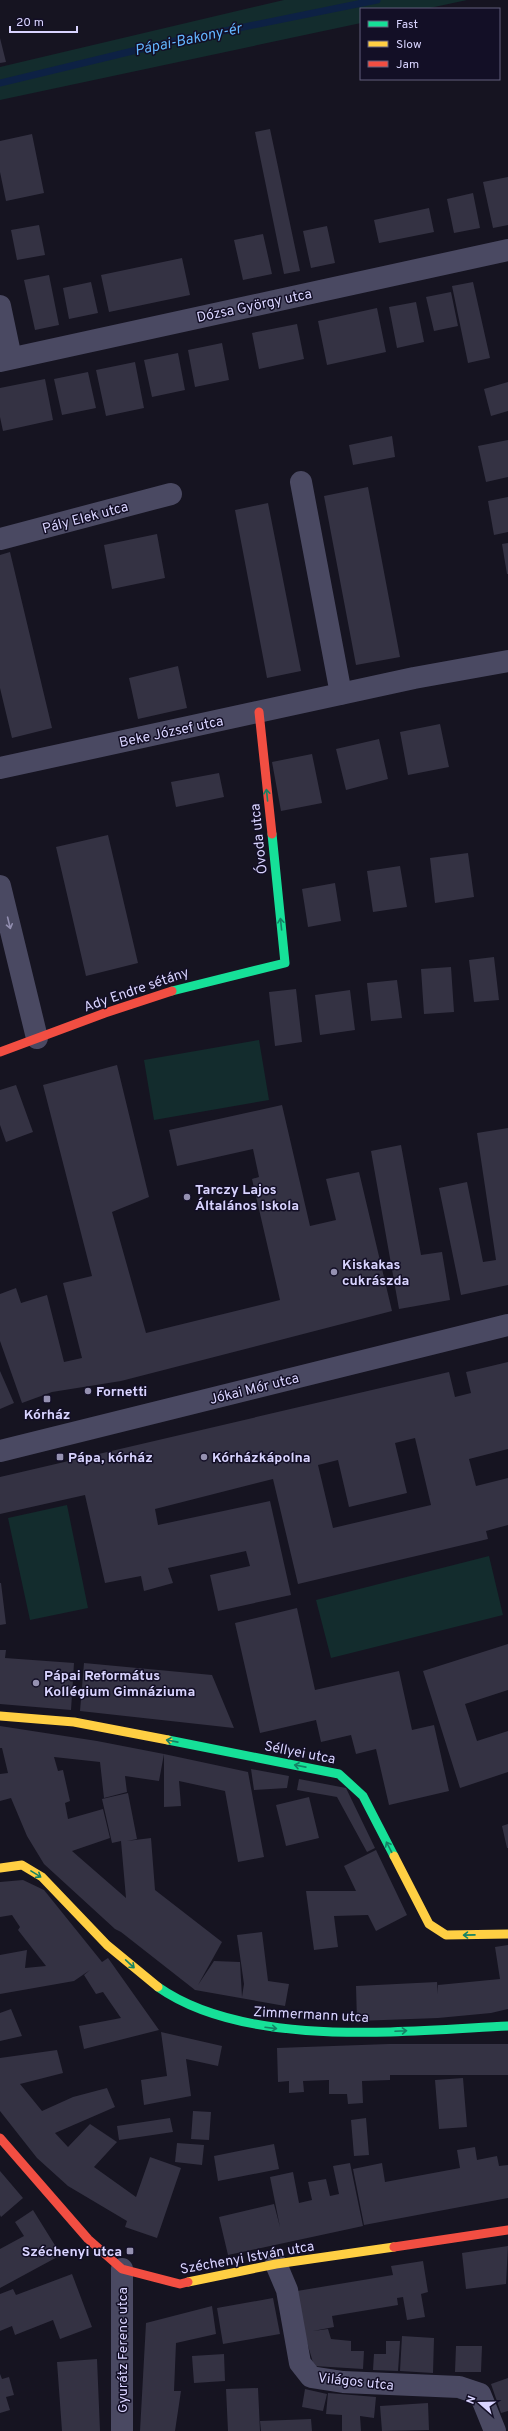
<svg xmlns="http://www.w3.org/2000/svg" width="508" height="2431" font-family="Overpass,sans-serif">
<style>
.green{fill:#132c2d}
.lines{fill:none;stroke-linecap:round;stroke-linejoin:round}
.stream{stroke:#0d2144;stroke-width:7}
.building{fill:#343243;fill-rule:evenodd}
.street{stroke:#4a4962;stroke-width:22}
.fast{stroke:#16e098;stroke-width:9}
.slow{stroke:#ffcf43;stroke-width:9}
.jam{stroke:#f24e42;stroke-width:9}
.oneway{stroke:#158265}
.oneway2{stroke:#928eb0}
.poi-dot{fill:#9591b1;stroke:#130f26;stroke-width:1.5}
.labels{text-anchor:middle;stroke-width:3;stroke-linejoin:round;paint-order:stroke}
.street-label{font-size:14px;fill:#d9d4ff;stroke:#130f26}
.poi-label{font-size:14px;font-weight:bold;fill:#d9d4ff;stroke:#130f26;text-anchor:start}
.water-label{font-size:15px;font-style:italic;fill:#62b6ff;stroke:#130f26}
</style>
<rect width="100%" height="100%" fill="#161421"/>
<!-- green -->
<path class="green" d="M284,0H467L425,9H361V23L0,100V67Z
M259,1040L269,1100L154,1120L144,1060Z
M67,1505L88,1608L30,1620L8,1518Z
M489,1556L503,1615L331,1658L316,1600Z"/>
<g class="lines">
<!-- stream -->
<path class="stream" d="M0,83L170,42L377,0"/>
</g>
<!-- building -->
<path class="building" d="M0,38L6,62L0,63Z
M270,129L300,271L284,274L255,132Z
M32,134L44,193L6,201L0,172V141Z
M508,177V225L493,228L483,182Z
M473,193L480,228L454,233L447,199Z
M429,208L434,232L379,243L374,220Z
M39,225L45,255L17,260L11,230Z
M327,226L335,263L311,268L303,231Z
M263,234L272,274L243,280L234,240Z
M182,258L190,295L109,312L101,275Z
M49,275L59,325L35,330L24,280Z
M91,282L98,313L69,319L63,288Z
M473,282L490,358L468,363L452,286Z
M451,292L458,326L434,331L426,297Z
M416,302L424,342L397,348L389,307Z
M377,308L386,352L327,365L318,321Z
M297,324L304,359L259,369L252,333Z
M222,343L229,380L195,387L188,350Z
M178,353L185,390L152,397L144,360Z
M135,362L144,408L106,416L96,370Z
M88,372L96,408L62,415L54,379Z
M45,379L53,420L3,431L0,417V388Z
M508,382V411L491,416L484,389Z
M392,436L395,457L353,465L349,445Z
M508,440V477L486,482L478,446Z
M368,487L400,657L356,665L324,496Z
M508,497V532L494,535L488,501Z
M268,503L301,671L267,678L235,510Z
M157,534L165,578L112,589L104,545Z
M508,543V574H507L502,544Z
M10,552L52,728L12,738L0,688V555Z
M178,666L187,708L138,719L129,678Z
M440,724L449,767L408,775L400,732Z
M379,739L388,779L346,790L336,749Z
M312,754L322,803L281,811L272,762Z
M219,773L224,797L176,807L171,782Z
M108,835L138,963L86,976L56,847Z
M468,853L474,897L435,903L430,858Z
M400,866L407,907L373,912L367,871Z
M335,883L341,921L308,927L302,889Z
M494,957L499,1000L474,1002L469,960Z
M451,967L454,1012L424,1014L421,969Z
M397,980L402,1018L371,1021L367,983Z
M296,989L302,1042L275,1046L269,992Z
M350,990L355,1030L320,1035L315,995Z
M117,1065L149,1197L112,1212L146,1333L280,1300L252,1179L259,1177L253,1149L177,1166L169,1130L282,1105L310,1226L336,1220L326,1179L359,1172L392,1311L121,1381L52,1392L22,1403L0,1341V1294L16,1288L21,1303L47,1295L64,1362L82,1358L63,1283L92,1276L43,1085Z
M16,1085L33,1132L6,1142L0,1125V1090Z
M508,1128V1285L461,1295L439,1188L467,1182L483,1262L496,1260L477,1133Z
M401,1145L421,1255L442,1252L450,1300L399,1309L371,1151Z
M508,1362V1449L469,1459L476,1486L508,1478V1525L486,1531L488,1539L298,1584L273,1479L155,1509L158,1525L270,1501L291,1595L218,1611L210,1575L250,1566L246,1551L168,1568L173,1583L144,1591L141,1576L105,1583L85,1495L0,1514V1477L449,1372L455,1397L471,1393L466,1372ZM415,1438L431,1505L333,1528L318,1465L338,1460L349,1507L407,1493L395,1443Z
M0,1371L14,1403L0,1409Z
M0,1583H1L6,1624L0,1625Z
M297,1608L315,1690L399,1671L412,1730L434,1725L449,1791L389,1805L376,1749L356,1754L351,1735L321,1742L316,1720L260,1733L235,1623Z
M508,1644V1690L465,1704L477,1741L508,1731V1772L460,1788L423,1671Z
M0,1650H6L5,1658L74,1663L71,1710L0,1704Z
M84,1663L212,1675L234,1728L80,1711Z
M0,1726L97,1741L164,1754L248,1772L264,1857L238,1862L225,1791L179,1781L181,1806L164,1807V1754L159,1781L125,1776L127,1792L104,1798L100,1762L54,1757L58,1771L63,1770L70,1801L65,1803L68,1819L103,1809L110,1838L72,1851L126,1898L121,1841L112,1843L102,1799L128,1793L137,1839L127,1841L151,1838L155,1890L222,1942L198,1985L214,1961L240,1962L242,1997L244,1984L237,1935L262,1932L268,1981L289,1984L285,2006L195,1990L121,1932L132,1919L121,1932L115,1929L44,1864L27,1836L11,1798L0,1801V1774L8,1773L2,1748H0Z
M251,1769L289,1776L287,1788L254,1790Z
M299,1779L346,1788L375,1848L367,1852L337,1797L297,1790Z
M309,1797L319,1838L286,1846L276,1805Z
M508,1824V1848H507L502,1826Z
M376,1850L407,1915L376,1931L368,1915L334,1916L338,1947L314,1950L306,1891H356L344,1866Z
M23,1880L44,1890L102,1962L108,1958L159,2030L84,2049L79,2026L121,2018L103,1992L96,1994L84,1975L90,1970L74,1981L0,1994V1955L27,1950L25,1968L46,1966L18,1930L20,1927L12,1915L0,1917V1882Z
M508,1945V2009L491,2013L438,2018L357,2021L356,1986L437,1982L438,1994V1985L500,1979L495,1947Z
M11,2009L22,2036L0,2041V2013Z
M161,2032L222,2046L218,2066L186,2059L191,2096L144,2105L141,2080L167,2076Z
M389,2044H508V2075H390V2080L362,2081L363,2103L348,2104L347,2094H329V2080L303,2081L304,2092L289,2093V2081L278,2082L277,2048Z
M57,2050L63,2073L20,2084L42,2111L73,2097L107,2088L115,2107L55,2133L68,2147L90,2124L117,2142L94,2167L136,2197L150,2157L181,2168L157,2238L125,2227L127,2221L68,2186L37,2158L0,2111V2058Z
M463,2078L467,2127L439,2129L435,2080Z
M193,2111L211,2112L209,2140L191,2139Z
M170,2118L173,2132L119,2140L117,2126Z
M366,2118L369,2155L354,2156L351,2120Z
M177,2143L204,2145L202,2165L175,2162Z
M274,2144L279,2169L218,2181L214,2156Z
M475,2147L477,2160L497,2156L499,2166L508,2165V2198L364,2225L353,2169L382,2163L385,2182L460,2168L457,2150Z
M350,2163L363,2226L228,2255L219,2217L274,2204L280,2227L270,2177L293,2172L299,2203L312,2200L308,2182L326,2179L330,2196L339,2194L333,2166Z
M0,2171L23,2198L1,2217L0,2215Z
M33,2210L61,2255L0,2288V2249L24,2236L15,2222Z
M508,2246L506,2284L466,2289L462,2253Z
M423,2261L428,2292L421,2294L425,2317L407,2320L403,2297L397,2298L398,2305L332,2316L334,2327L313,2331L328,2329L331,2339L351,2341V2351H364L363,2369L314,2366L304,2332L297,2291L393,2275L391,2266Z
M72,2274L92,2327L60,2339L53,2320L15,2335L12,2326L0,2331V2294L13,2289L16,2295Z
M273,2298L280,2334L223,2344L217,2308Z
M212,2306L216,2334L176,2343L174,2391H181L175,2431H140L146,2323Z
M402,2336L434,2338L433,2373L400,2371Z
M386,2341H400L398,2371L373,2370L374,2354H386Z
M456,2346H482L481,2372H455Z
M224,2354L225,2381L194,2383L192,2356Z
M97,2359L100,2431H62L57,2362Z
M0,2374L2,2379L9,2377L14,2395L6,2397L10,2410L0,2413Z
M508,2378V2411L501,2413L491,2384Z
M258,2388L260,2431H228L226,2389Z
M305,2389L327,2394L323,2411L302,2407Z
M328,2393L376,2397L374,2418L360,2416L361,2431H342V2415L326,2414Z
M428,2403L429,2430L382,2431L380,2406Z
M311,2419L312,2431H261L260,2421Z"/>
<g class="lines">
<!-- street -->
<path class="street" d="M0,306L11,358
M0,361L508,250
M301,482L341,694
M0,539L171,494
M0,768L414,678L508,661
M0,886L37,1038
M0,1451L508,1325
M276,2264L287,2290L300,2363L311,2377L343,2382L459,2387L480,2394L495,2431
M122,2269V2431"/>
<!-- fast -->
<path class="fast" d="M172,991L285,963L272,834
M168,1740L339,1774L363,1796L394,1856
M158,1987C246,2049 405,2031 508,2026"/>
<!-- slow -->
<path class="slow" d="M0,1716L74,1722L168,1740
M394,1856L429,1924L446,1935L508,1934
M0,1868L22,1865L42,1877L107,1945L158,1987
M188,2282L276,2264L394,2247"/>
<!-- jam -->
<path class="jam" d="M259,712L272,834
M0,1052L105,1013L172,991
M0,2138L88,2239L122,2269L180,2284L188,2282
M394,2247L508,2230"/>
</g>
<!-- one-way arrows -->
<defs><path id="oneway-shaft" d="M-6 0H5M1.5-3L5.5 0L1.5 3" fill="none" stroke-width="1.6" stroke-linecap="round" stroke-linejoin="round"/></defs>
<g class="oneway">
<use href="#oneway-shaft" transform="translate(267 795) rotate(-96)"/>
<use href="#oneway-shaft" transform="translate(281 924) rotate(-96)"/>
<use href="#oneway-shaft" transform="translate(172 1741) rotate(-169)"/>
<use href="#oneway-shaft" transform="translate(300 1766) rotate(-169)"/>
<use href="#oneway-shaft" transform="translate(389 1847) rotate(-117)"/>
<use href="#oneway-shaft" transform="translate(36 1874) rotate(32)"/>
<use href="#oneway-shaft" transform="translate(469 1935) rotate(179)"/>
<use href="#oneway-shaft" transform="translate(130 1964) rotate(43)"/>
<use href="#oneway-shaft" transform="translate(271 2028) rotate(7)"/>
<use href="#oneway-shaft" transform="translate(401 2031) rotate(-3)"/>
</g>
<use class="oneway2" href="#oneway-shaft" transform="translate(9 923) rotate(76)"/>
<!-- markers -->
<g class="poi-dot">
<circle cx="187" cy="1197" r="4"/>
<circle cx="334" cy="1272" r="4"/>
<circle cx="88" cy="1391" r="4"/>
<rect x="43" y="1395" width="8" height="8" rx="2"/>
<rect x="56" y="1453" width="8" height="8" rx="2"/>
<circle cx="204" cy="1457" r="4"/>
<circle cx="36" cy="1683" r="4"/>
<rect x="126" y="2247" width="8" height="8" rx="2"/>
</g>
<g class="labels">
<!-- street labels -->
<g class="street-label">
<text transform="translate(254 305) rotate(-12)" y="5">Dózsa György utca</text>
<text transform="translate(85 517) rotate(-15)" y="5">Pály Elek utca</text>
<text transform="translate(171 731) rotate(-12)" y="5">Beke József utca</text>
<text transform="translate(258 839) rotate(-96)" y="5">Óvoda utca</text>
<text transform="translate(136 989) rotate(-19)" y="5">Ady Endre sétány</text>
<text transform="translate(254 1388) rotate(-14)" y="5">Jókai Mór utca</text>
<text transform="translate(300 1752) rotate(11)" y="5">Séllyei utca</text>
<text transform="translate(311 2014) rotate(3)" y="5">Zimmermann utca</text>
<text transform="translate(247 2257) rotate(-10)" y="5">Széchenyi István utca</text>
<text transform="translate(122 2350) rotate(-90)" y="5">Gyurátz Ferenc utca</text>
<text transform="translate(356 2381) rotate(6)" y="5">Világos utca</text>
</g>
<!-- poi labels -->
<g class="poi-label">
<text x="195" y="1194">Tarczy Lajos<tspan x="195" dy="16">Általános Iskola</tspan></text>
<text x="342" y="1269">Kiskakas<tspan x="342" dy="16">cukrászda</tspan></text>
<text x="96" y="1396">Fornetti</text>
<text x="47" y="1419" text-anchor="middle">Kórház</text>
<text x="68" y="1462">Pápa, kórház</text>
<text x="212" y="1462">Kórházkápolna</text>
<text x="44" y="1680">Pápai Református<tspan x="44" dy="16">Kollégium Gimnáziuma</tspan></text>
<text x="122" y="2256" text-anchor="end">Széchenyi utca</text>
</g>
<!-- water labels -->
<g class="water-label">
<text transform="translate(188 39) rotate(-12)" y="5">Pápai-Bakony-ér</text>
</g>
</g>
<!-- legend -->
<rect x="360" y="8" width="140" height="72" fill="#130f26" stroke="#625e7d"/>
<rect x="368" y="21" width="20" height="6" fill="#16e098" stroke="#625e7d"/>
<text x="396" y="28" font-size="12" fill="#d9d4ff">Fast</text>
<rect x="368" y="41" width="20" height="6" fill="#ffcf43" stroke="#625e7d"/>
<text x="396" y="48" font-size="12" fill="#d9d4ff">Slow</text>
<rect x="368" y="61" width="20" height="6" fill="#f24e42" stroke="#625e7d"/>
<text x="396" y="68" font-size="12" fill="#d9d4ff">Jam</text>
<!-- north arrow -->
<g transform="translate(480 2403) rotate(290)" stroke="#130f26" stroke-width="3" paint-order="stroke">
<path d="M0-3L7 15L0 10L-7 15Z" fill="#d9d4ff"/>
<text y="-6" font-size="11" font-weight="bold" text-anchor="middle" fill="#d9d4ff">N</text>
</g>
<!-- scale -->
<path d="M10 26v6h67v-6" fill="none" stroke="#d9d4ff" stroke-width="2"/>
<text x="16" y="26" font-size="12" fill="#d9d4ff" stroke="#130f26" stroke-width="3" paint-order="stroke">20 m</text>
</svg>
